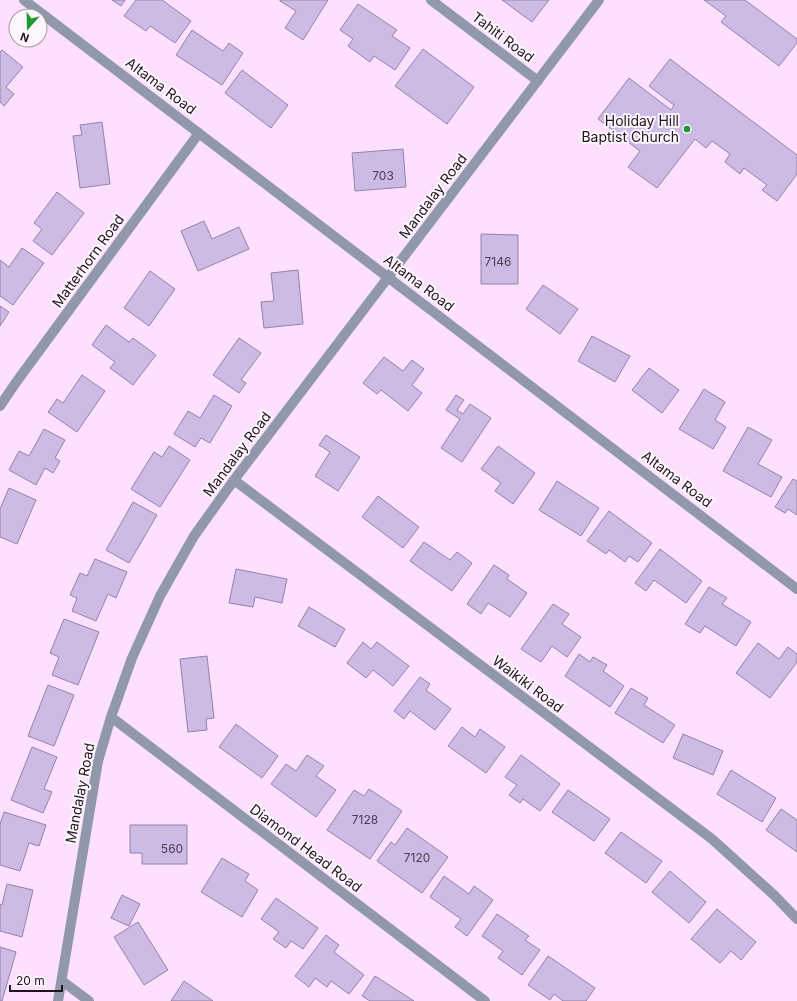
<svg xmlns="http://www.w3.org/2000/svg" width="797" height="1001" font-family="Inter,sans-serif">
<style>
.building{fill:#cdbae5;stroke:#9382aa}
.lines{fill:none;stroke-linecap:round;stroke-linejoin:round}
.minor{stroke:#9098aa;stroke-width:10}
.poi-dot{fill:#19992e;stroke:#fdf6fd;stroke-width:1.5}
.labels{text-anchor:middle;stroke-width:4;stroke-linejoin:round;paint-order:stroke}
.number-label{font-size:12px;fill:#4b3e52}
.street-label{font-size:14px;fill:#201421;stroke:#fdf6fd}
.poi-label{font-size:14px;fill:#201421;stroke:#fdf6fd;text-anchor:end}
</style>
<rect width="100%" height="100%" fill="#fde0fe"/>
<!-- building -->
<path class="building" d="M112,0H125L121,6Z
M136,0H162L191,21L175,43L150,26L146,31L124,16Z
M280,0H328L303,40L285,28L296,11L280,1Z
M502,0H549L532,22Z
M704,0H745L797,39V43L779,66L721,22L726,16Z
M358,4L397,30L392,36L410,48L395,70L374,56L370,62L348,46L353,39L340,30Z
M192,30L223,51L229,43L243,53L222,85L176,55Z
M423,49L474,87L447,124L395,86Z
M2,50L23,67L6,87L14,94L4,106L0,102V52Z
M670,59L797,155V174L777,201L762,190L767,185L744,168L740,174L725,162L730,154L712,141L706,148L695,139L657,188L628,167L640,151L598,119L629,78L671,110L674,105L649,86Z
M242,70L288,105L271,128L225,93Z
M102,122L110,184L80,188L73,136L82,135L80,125Z
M403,149L406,187L355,191L352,153Z
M57,192L84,213L52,255L33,241L42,229L34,223Z
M204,221L212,239L239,227L249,249L198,271L181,231Z
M481,234L518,235V284H481Z
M22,248L44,263L13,305L0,296V260L9,267Z
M298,270L303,324L264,328L261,302L274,301L271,273Z
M150,271L175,289L149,326L124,308Z
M543,285L578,309L560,334L526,309Z
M0,306L9,312L0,326Z
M106,325L129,342L133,338L156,355L133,385L110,368L115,362L92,345Z
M592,336L630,356L615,382L578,361Z
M239,338L261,353L241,380L246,383L239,393L213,375Z
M384,357L403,371L412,360L424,369L412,385L422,393L408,411L381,390L377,394L363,383Z
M649,368L679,390L662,413L632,390Z
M82,375L105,391L77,432L48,412L57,399L63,403Z
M704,389L725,402L715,420L726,427L713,449L679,429Z
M214,395L232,406L210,443L201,438L195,447L174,434L188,411L200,418Z
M456,395L464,400L457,410L463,414L470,404L491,418L462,462L441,448L460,419L446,410Z
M748,427L772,440L758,464L782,477L771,497L723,471Z
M44,429L65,440L55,458L60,461L53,473L45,468L36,485L9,470L19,451L29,456Z
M326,435L360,457L338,491L315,476L330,452L319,445Z
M169,446L190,460L160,507L131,489L154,452L162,457Z
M498,446L535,473L513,504L495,491L501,483L481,469Z
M793,479L797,481V515L788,509L785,513L775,507Z
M557,481L599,508L581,536L539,510Z
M9,488L36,500L17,544L0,537V509Z
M378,496L419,527L403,548L362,517Z
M133,502L157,515L129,563L106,550Z
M609,511L652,543L638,562L629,556L625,562L609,550L606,554L587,541Z
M424,542L450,560L457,552L472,563L452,591L410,561Z
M660,549L702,581L686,603L654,580L646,591L635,583Z
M95,559L127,572L116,598L108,594L96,621L72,611L77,598L70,595L80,573L87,576Z
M494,565L509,575L507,579L527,593L510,617L488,603L481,614L467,604Z
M236,569L287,579L282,603L255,597L253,607L229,603Z
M709,587L727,598L722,604L751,622L736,646L705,626L700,633L685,624Z
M553,604L569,614L562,624L581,637L567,657L552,646L541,662L521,649Z
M309,607L345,629L335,647L298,626Z
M64,619L99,632L78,685L52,675L59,657L50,653Z
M363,642L371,649L377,642L409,666L393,686L373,670L366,678L347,663Z
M758,643L779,659L788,647L797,654V662L770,698L736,673Z
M579,654L590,662L593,657L607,665L603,671L624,686L610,707L565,676Z
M207,656L214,718L206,719L207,730L188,732L180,659Z
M420,677L430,684L426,690L451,709L435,730L410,711L404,719L394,711Z
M48,685L74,695L54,746L28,736Z
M631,688L648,698L644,705L675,725L663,743L615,713Z
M236,724L278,756L262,778L219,747Z
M462,727L475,737L480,729L505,747L486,773L448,746Z
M683,734L723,751L713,775L673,758Z
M32,747L57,757L44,789L52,792L43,813L11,800Z
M307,755L324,766L316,776L336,790L316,817L271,784L286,764L296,771Z
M521,755L560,784L540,811L523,799L520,803L509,795L517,785L505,777Z
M731,770L776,798L762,822L717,794Z
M369,789L402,811L370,859L327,830L354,790L364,796Z
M568,790L610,819L594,841L552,812Z
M781,809L797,820V852L766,830Z
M4,812L46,825L39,846L29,843L20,871L0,865V824Z
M130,825H187V864H142V853H130Z
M407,828L448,857L422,893L377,861L391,842L395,845Z
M621,832L662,861L646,883L605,853Z
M222,858L249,874L245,881L258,890L242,917L201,892Z
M670,871L706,902L689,923L652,892Z
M444,876L469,894L474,886L493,900L467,936L455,927L461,919L430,897Z
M7,884L33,890L22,937L0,931V904L2,905Z
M122,895L140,904L129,926L111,918Z
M276,898L318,928L303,949L291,941L286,948L273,939L279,932L261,919Z
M717,909L756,942L741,960L731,951L720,963L691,939Z
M497,914L529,936L525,940L540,950L522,975L498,958L503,951L482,936Z
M138,922L168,970L144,985L114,937Z
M326,935L339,945L334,952L364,975L349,994L331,981L327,987L315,978L309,987L295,976Z
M0,947L16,952L2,1001H0Z
M548,956L595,988L586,1001H563L554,994L550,1000L528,985Z
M375,976L414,1001H370L362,996Z
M184,981L213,1001H171Z"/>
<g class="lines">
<!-- minor -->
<path class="minor" d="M24,0L797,589
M431,0L538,81
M0,406L17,381L199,133
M234,480L712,839L774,895L797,919
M111,717L485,1001
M62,981L89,1001
M58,1001L98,761L111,717L132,658L160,596L194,536L234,480L599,0"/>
</g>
<!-- markers -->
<circle class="poi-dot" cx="687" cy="129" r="4"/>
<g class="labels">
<!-- number labels -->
<g class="number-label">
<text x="383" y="180">703</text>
<text x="498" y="266">7146</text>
<text x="365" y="824">7128</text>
<text x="172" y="853">560</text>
<text x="417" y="862">7120</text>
</g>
<!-- street labels -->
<g class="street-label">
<text transform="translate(503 37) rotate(37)" y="5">Tahiti Road</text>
<text transform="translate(161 86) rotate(37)" y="5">Altama Road</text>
<text transform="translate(433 196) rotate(-53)" y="5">Mandalay Road</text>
<text transform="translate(88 261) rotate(-54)" y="5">Matterhorn Road</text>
<text transform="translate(419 283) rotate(37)" y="5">Altama Road</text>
<text transform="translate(237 454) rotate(-53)" y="5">Mandalay Road</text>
<text transform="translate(677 479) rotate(37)" y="5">Altama Road</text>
<text transform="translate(528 684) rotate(37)" y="5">Waikiki Road</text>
<text transform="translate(80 793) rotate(-79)" y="5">Mandalay Road</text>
<text transform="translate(306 848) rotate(37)" y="5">Diamond Head Road</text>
</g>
<!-- poi labels -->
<g class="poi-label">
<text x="679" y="126">Holiday Hill<tspan x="679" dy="16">Baptist Church</tspan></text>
</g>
</g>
<!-- north arrow -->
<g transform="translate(28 28) rotate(200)"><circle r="19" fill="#fdf6fd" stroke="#a59ca5"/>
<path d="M0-3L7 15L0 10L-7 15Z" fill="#19992e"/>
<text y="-6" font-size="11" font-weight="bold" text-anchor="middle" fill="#201421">N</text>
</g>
<!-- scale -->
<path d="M10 985v6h52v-6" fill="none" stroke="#201421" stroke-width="2"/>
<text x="16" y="985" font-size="12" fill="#201421" stroke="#fdf6fd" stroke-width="3" paint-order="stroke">20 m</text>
</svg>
